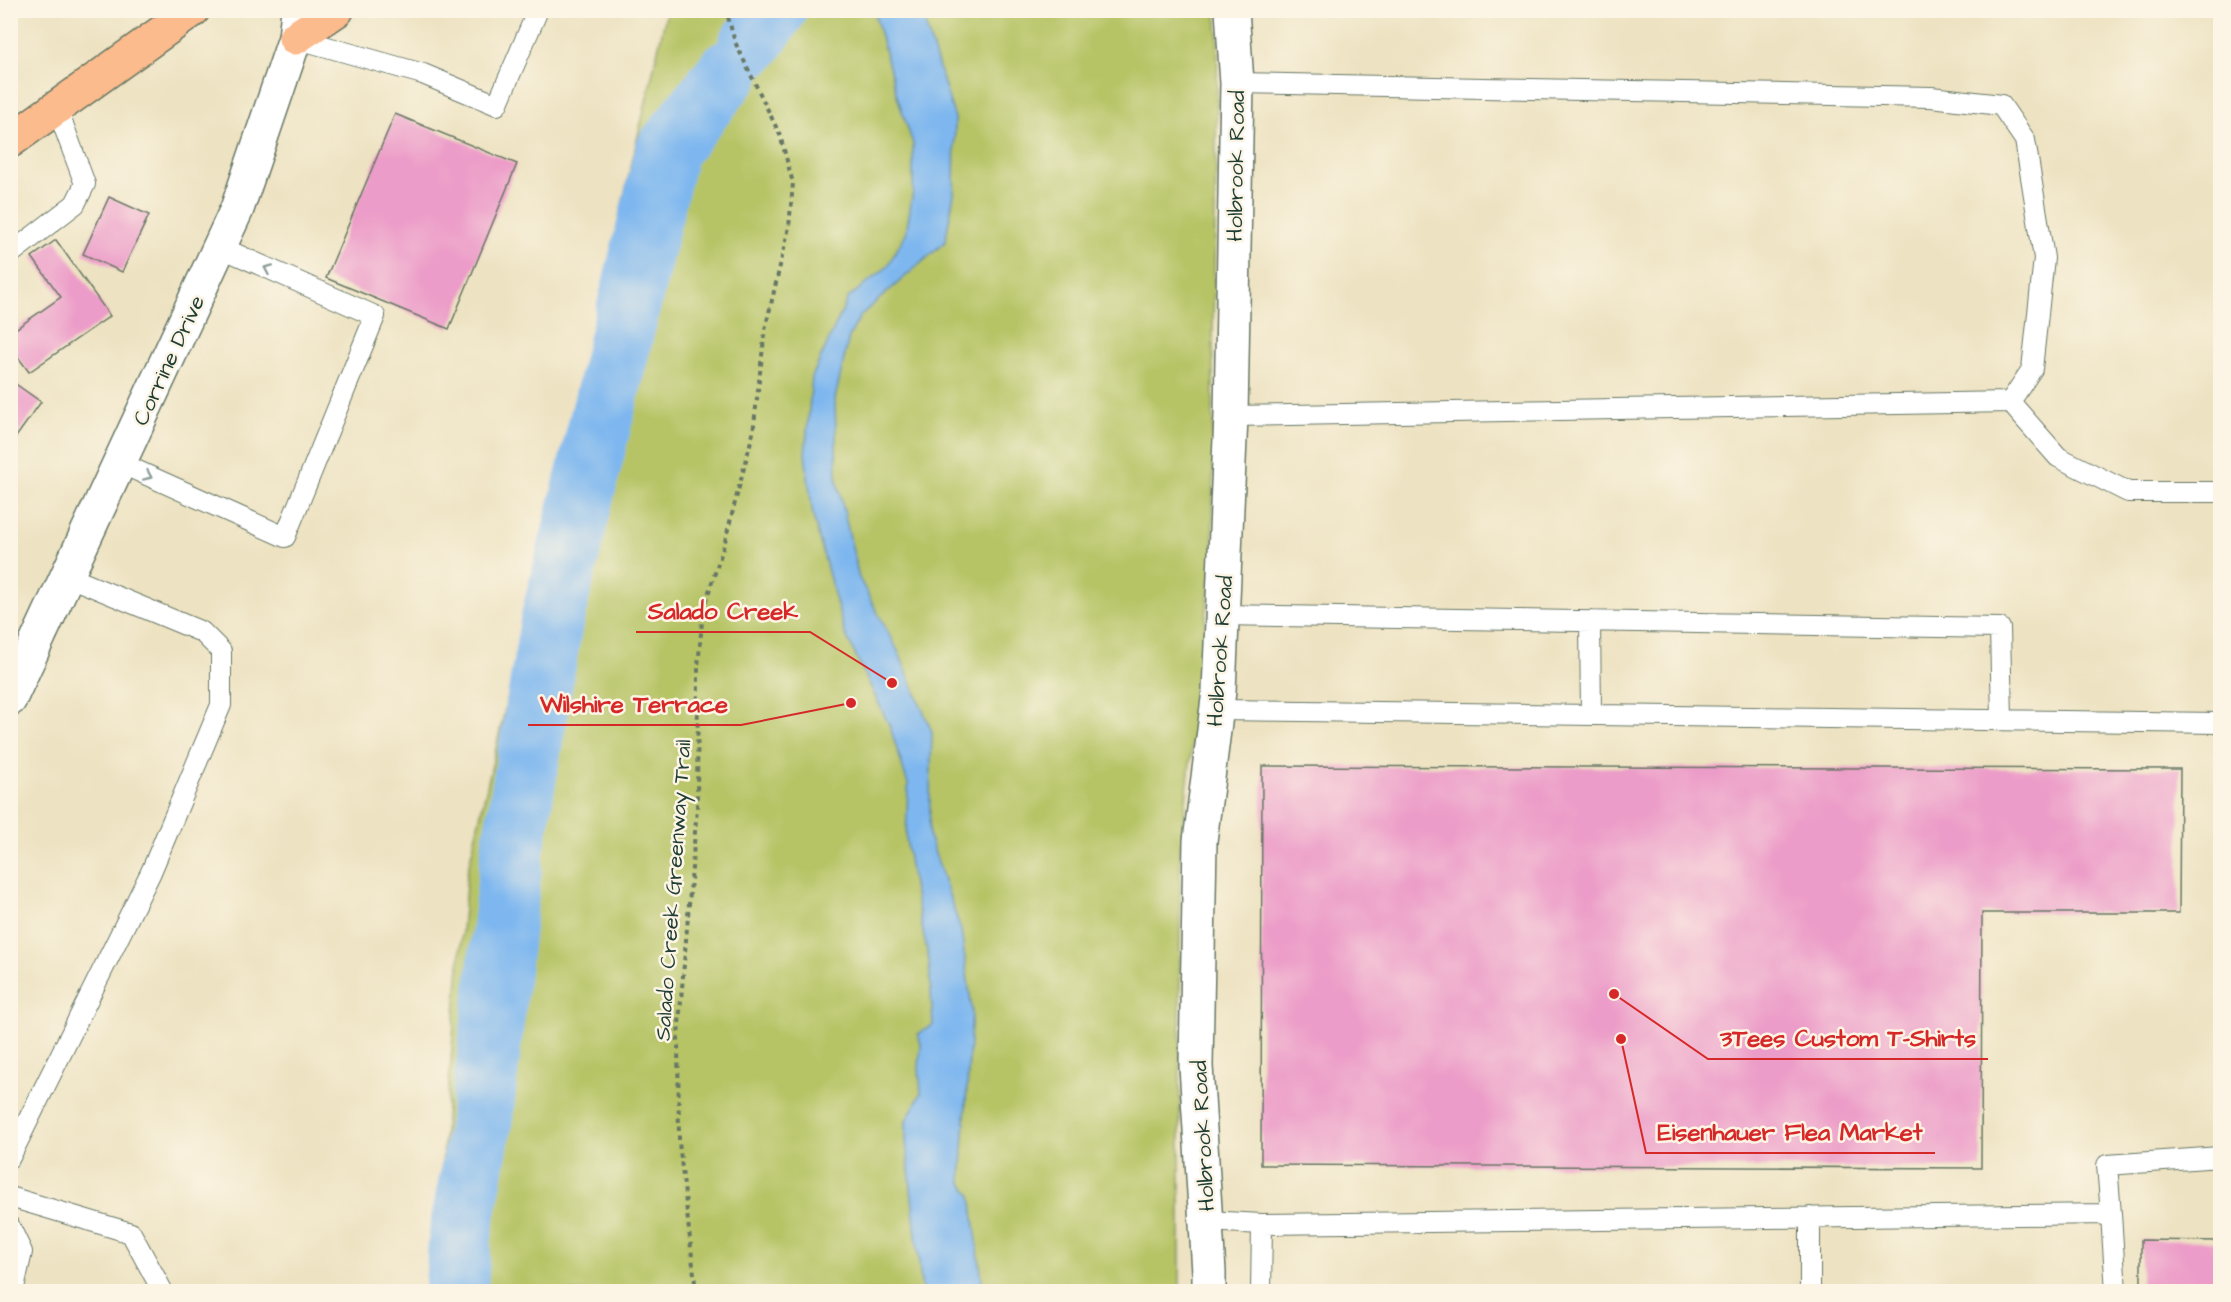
<svg xmlns="http://www.w3.org/2000/svg" width="2231" height="1302" font-family="'Architects Daughter',sans-serif">
<style>
.green{fill:#b7c466;stroke:#6b804d;stroke-width:1.5}
.water{fill:#7eb7ef;stroke:#4e7a92;stroke-width:1.5}
.lines{fill:none;stroke-linecap:round;stroke-linejoin:round}
.river{stroke:#7eb7ef;stroke-width:63}
.building{fill:#ec9cc8}
.service-casing{stroke:#677765;stroke-width:22}
.minor-casing{stroke:#677765;stroke-width:36}
.primary-casing{stroke:#677765;stroke-width:36}
.path{stroke:#677765;stroke-width:4;stroke-dasharray:4.5 4.5;stroke-linecap:butt}
.service{stroke:#fff;stroke-width:20}
.minor{stroke:#fff;stroke-width:33}
.primary{stroke:#fbbb8c;stroke-width:33}
.oneway{stroke:#8f9e9a}
.labels{text-anchor:middle;stroke-width:5;stroke-linejoin:round;paint-order:stroke}
.street-label{font-size:22px;fill:#1f3d34;stroke:#fcf5e5}
.leader{fill:none;stroke:#d62828;stroke-width:2}
.callout-dot{fill:#d62828;stroke:#fcf5e5;stroke-width:2}
.callout-label{font-size:24px;text-anchor:middle;font-weight:bold;fill:#d62828;stroke:#fcf5e5;stroke-width:5;stroke-linejoin:round;paint-order:stroke}
</style>
<rect width="100%" height="100%" fill="#fcf5e5"/>
<filter id="ink" filterUnits="userSpaceOnUse"><feTurbulence type="fractalNoise" baseFrequency=".0167" numOctaves="2"/><feDisplacementMap in="SourceGraphic" scale="12" xChannelSelector="R" yChannelSelector="G"/><feConvolveMatrix kernelMatrix="1 2 1 2 8 2 1 2 1" color-interpolation-filters="sRGB"/></filter>
<filter id="wash" filterUnits="userSpaceOnUse"><feTurbulence type="fractalNoise" baseFrequency=".008" numOctaves="4" result="noise"/><feDisplacementMap in="SourceGraphic" scale="24" xChannelSelector="R" yChannelSelector="G"/><feGaussianBlur stdDeviation="1.35" result="paint"/><feColorMatrix in="noise" values="0 0 0 0 0 0 0 0 0 0 0 0 0 0 0 0 0 1.4 0 .05"/><feComposite in="paint" operator="in"/></filter>
<g filter="url(#wash)">
<rect width="100%" height="100%" fill="#ede2c1"/>
<!-- green -->
<path class="green" d="M667,11H1216L1218,37L1213,331V553L1180,854V1291L431,1292L467,873Z"/>
<!-- water -->
<path class="water" d="M874,11H923L926,27L955,118L954,194L945,242L861,315L849,337L835,399L837,480L859,578L898,651L932,732L929,836L961,930L972,1010L961,1182L971,1195L983,1288L985,1291H922L906,1142V1121L921,1093L919,1068L921,1044L918,1034L933,1025L929,960L913,885L906,839L908,784L890,727L844,631L813,516L805,454L812,377L848,298L887,267L906,233L913,191V144L897,96Z"/>
<g class="lines">
<!-- river -->
<path class="river" d="M750,45L775,10
M456,1292L460,1237L481,1121L512,854L552,620L667,150L729,71"/>
</g>
<g id="blocks">
<!-- building -->
<path class="building" d="M395,114L517,164L449,329L326,278Z
M109,197L149,215L122,272L83,254Z
M56,240L110,316L29,372L10,346V333L61,297L32,257Z
M10,380L41,402L16,437L10,433Z
M1262,766L2180,769L2179,913H1982L1981,1168L1261,1165Z
M2141,1240L2220,1241V1292H2141Z"/>
</g>
</g>
<g filter="url(#ink)">
<use href="#blocks" fill-opacity="0" stroke="#677765" stroke-width="1.5"/>
<g class="lines">
<!-- service casing -->
<g class="service-casing">
<path id="service" d="M295,38L423,74L497,105L538,10
M10,254L75,204L85,184L57,108
M2010,402L2058,457L2128,492H2220
M1231,416L2010,402L2032,369L2044,258L2025,140L2001,105L1931,97L1237,83
M120,463L285,537L375,316L220,247
M1223,615L2000,628L2002,720
M1590,621L1591,714
M1217,710L2220,723
M10,1157L151,872L221,705V651L202,632L67,576
M10,1197L131,1233L163,1292
M2111,1214L2107,1165L2220,1157
M1810,1217V1292
M1206,1221L1262,1224
M10,1227L22,1252L13,1292
M1261,1292L1262,1224L2111,1214L2116,1292"/>
</g>
<!-- minor casing -->
<g class="minor-casing">
<path id="minor" d="M10,699L237,209L295,38L298,10
M1209,1292V1272L1196,1066L1200,841L1219,691L1231,416L1237,83L1232,10"/>
</g>
<!-- primary casing -->
<g class="primary-casing">
<path id="primary" d="M295,38L337,10
M10,141L193,10"/>
</g>
<!-- path -->
<path class="path" d="M696,1292L679,1142L678,1036L697,808L698,667L703,610L724,545L753,433L765,330L789,227L793,183L780,135L735,42L726,10"/>
<!-- service -->
<use href="#service" class="service"/>
<!-- minor -->
<use href="#minor" class="minor"/>
<!-- primary -->
<use href="#primary" class="primary"/>
</g>
<!-- one-way arrows -->
<defs><path id="oneway-chevron" d="M-2-3.5L2.5 0L-2 3.5" fill="none" stroke-width="1.6" stroke-linecap="round" stroke-linejoin="round" transform="scale(1.5)"/></defs>
<g class="oneway">
<use href="#oneway-chevron" transform="translate(268 269) rotate(-156)"/>
<use href="#oneway-chevron" transform="translate(148 476) rotate(24)"/>
</g>
</g>
<g class="labels">
<!-- street labels -->
<g class="street-label">
<text transform="translate(1235 166) rotate(-89)" y="8">Holbrook Road</text>
<text transform="translate(168 360) rotate(-65)" y="8">Corrine Drive</text>
<text transform="translate(1219 651) rotate(-86)" y="8">Holbrook Road</text>
<text transform="translate(672 890) rotate(-86)" y="8">Salado Creek Greenway Trail</text>
<text transform="translate(1202 1136) rotate(-93)" y="8">Holbrook Road</text>
</g>
</g>
<!-- callouts -->
<path class="leader" d="M892 683L810 632H636M851 703L741 725H528M1614 994L1708 1059H1988M1621 1039L1646 1153H1935"/>
<g class="callout-dot">
<circle cx="892" cy="683" r="6"/>
<circle cx="851" cy="703" r="6"/>
<circle cx="1614" cy="994" r="6"/>
<circle cx="1621" cy="1039" r="6"/>
</g>
<g class="callout-label">
<text x="723" y="619">Salado Creek</text>
<text x="634" y="712">Wilshire Terrace</text>
<text x="1848" y="1046">3Tees Custom T-Shirts</text>
<text x="1790" y="1140">Eisenhauer Flea Market</text>
</g>
<!-- margin -->
<rect width="2231" height="1302" fill="none" stroke="#fcf5e5" stroke-width="36"/>
</svg>
